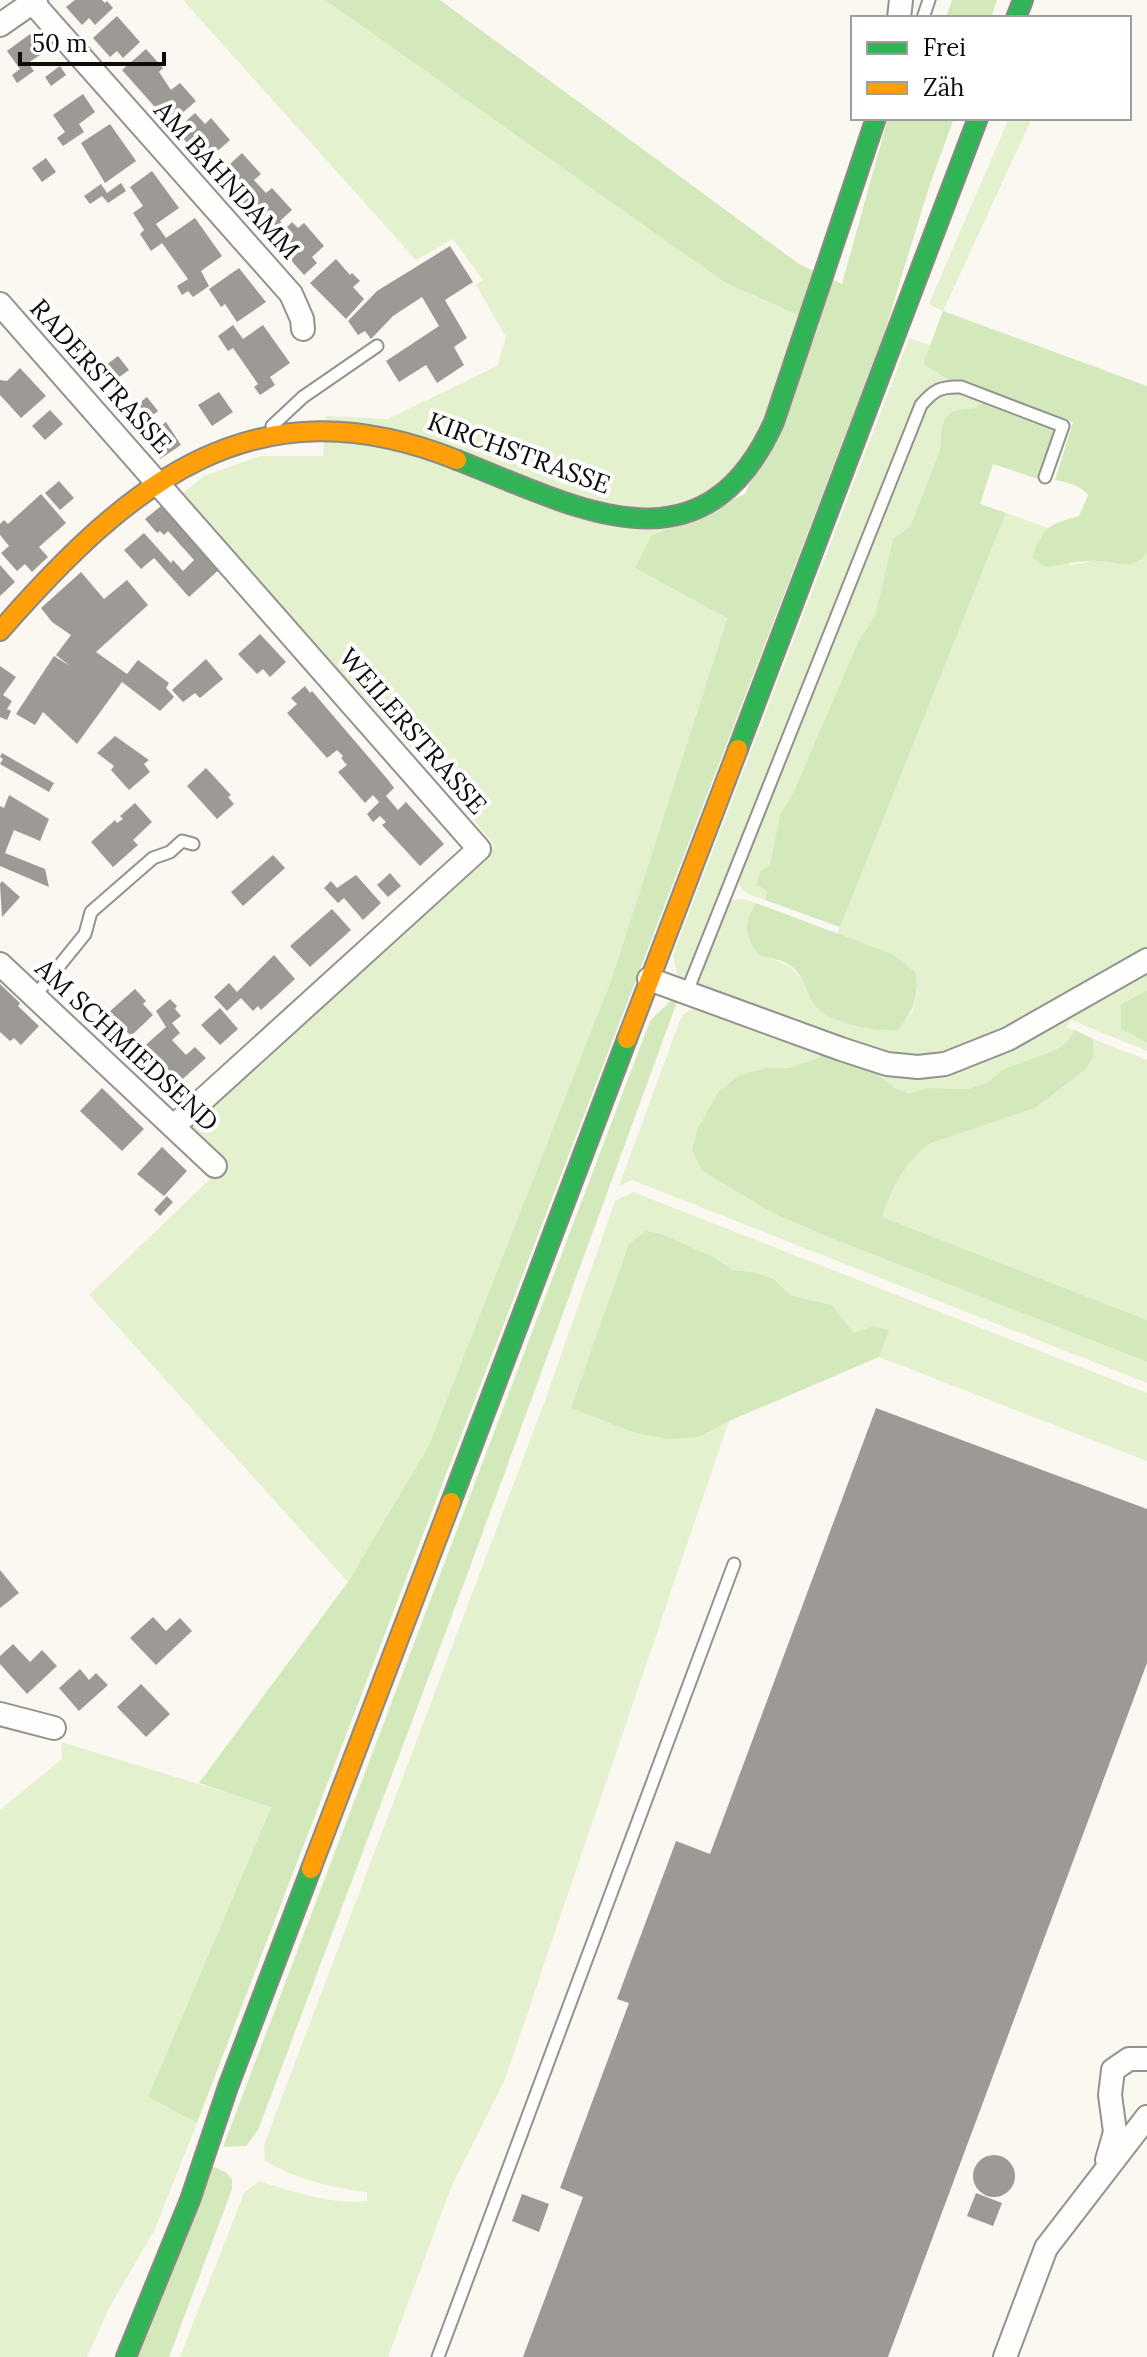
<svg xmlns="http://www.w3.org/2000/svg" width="1147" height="2357" font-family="Lora,serif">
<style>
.green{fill:#e3f1ce}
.forest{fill:#d3e9bc}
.building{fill:#9d9a96}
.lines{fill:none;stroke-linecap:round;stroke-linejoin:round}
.lane-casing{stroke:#93928f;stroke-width:15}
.street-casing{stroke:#93928f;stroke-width:26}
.fast-casing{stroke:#8a8985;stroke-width:22}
.slow-casing{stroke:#8a8985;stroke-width:22}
.lane{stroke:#fefefd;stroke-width:11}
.street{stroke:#fefefd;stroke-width:22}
.fast{stroke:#30b455;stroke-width:18}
.slow{stroke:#ff9f0a;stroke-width:18}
.labels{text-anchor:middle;stroke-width:8;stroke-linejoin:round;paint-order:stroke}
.street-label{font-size:26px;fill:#0c0c0c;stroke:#fff}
</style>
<rect width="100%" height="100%" fill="#faf8f0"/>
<!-- green -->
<path class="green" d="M183,0H325L724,282L820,325L791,418L635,568L727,617L613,975L429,1445L348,1582L89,1295L228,1162L189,1129L495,846L436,775L332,663L182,494L204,476L260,456H323L326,416L388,419L497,366L506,337L476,285L483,280L453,239L416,260Z
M1009,118H1032L943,311L929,304Z
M909,338L930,345L923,364L947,379L931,385L919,399L684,984L677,974L673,955Z
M944,392L966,393L984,402L941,432L940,450L910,527L893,540L875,616L859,640L794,791L780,815L770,864L760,872L757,886L767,891L765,900C751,895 739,894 738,876L923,411L933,397Z
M1006,513L1048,528L1039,539L1070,565C1079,564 1088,561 1097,561C1117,560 1132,572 1147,553V952L1041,1013L954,1052L926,1058L891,1054L841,1040L695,989V981L729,900L744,899L756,903C742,925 745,934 758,955C795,966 798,969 814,1005L898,1030L913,1011L918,989L892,954L837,934Z
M1147,968V990L1121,1004V1029L1147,1042V1051L1071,1020L1066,1027L1075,1030L1067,1042L1055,1050L1003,1070L988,1082L969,1089L928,1088L911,1093L895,1088L878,1075L873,1067L926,1074Z
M694,1008H703L822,1050L819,1058L788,1068H766L697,1130L692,1150L702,1171L773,1213L831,1238L1147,1362V1383L632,1180L619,1186L679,1023L684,1014Z
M1093,1039L1147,1060V1320L882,1217C893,1188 903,1161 931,1143L1035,1108L1086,1069L1094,1055Z
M633,1192L1147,1393V1461L879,1357L888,1330L874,1327L854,1333L832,1305L790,1295L774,1279L754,1272L732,1270L717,1259L693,1250L699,1437L729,1421L505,2079L450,2190L388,2357H180L244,2193L259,2181C294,2192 330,2205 367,2201V2192C331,2187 297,2180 265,2161L264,2145L546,1398L615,1201Z
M61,1742L271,1806L148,2097L197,2123L154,2231L109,2308L87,2357H0V1810L62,1759Z"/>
<!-- forest -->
<path class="forest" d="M325,0H440L799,264L842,284L888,118H954L929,187L884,334L197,2123L148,2097L271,1807L199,1783L348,1582L429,1445L613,975L727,618L635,568L651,536L745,494L820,325L724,282Z
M952,0H997L991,18H946Z
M943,311L1147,386V553C1132,572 1118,561 1098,561C1081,560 1062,565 1045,567L1032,558C1043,527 1047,525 1079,516L1088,495C1080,485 1067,482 1055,480L1073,422L968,384L947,379L923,364Z
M984,402L1058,427L1041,480L993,464L980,504L1006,513L840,927L765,900L767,891L756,885L760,872L770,864L780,815L794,791L859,640L875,616L893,539L910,527L940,450L941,432L945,418L953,411L975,408Z
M756,903L892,954L915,972C920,997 913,1011 898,1030C875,1032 824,1023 812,1001C805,988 802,972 788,964C781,959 767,958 758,955C745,934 742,925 756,903Z
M1147,990V1042H1146L1121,1029V1004Z
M670,1001L677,1002L466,1578L258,2130L246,2146L223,2147L650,1021Z
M1075,1030L1093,1039L1094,1055L1086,1069L1035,1108L931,1143C904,1161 893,1187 882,1217L1147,1320V1362L831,1238L773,1213L702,1171L692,1150L697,1130L719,1091L740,1075L766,1068H788L819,1058L822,1050L873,1067L878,1075L895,1088L910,1093L928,1088L969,1089L988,1082L1002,1070L1055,1050L1067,1042Z
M646,1231L664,1235L717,1259L732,1270L754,1272L774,1279L790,1295L832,1305L854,1333L874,1326L889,1330L879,1357L729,1421L699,1437L668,1439L636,1433L571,1408L629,1244Z
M210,2165L227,2173L232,2180V2189L169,2357H134Z"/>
<!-- building -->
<path class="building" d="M75,0H102L105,3L107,1L113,8L95,25L89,18L82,25L66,7Z
M117,16L140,42L123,58L117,51L110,57L93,38Z
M30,34L43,53L28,63L34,71L17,83L12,75L20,69L7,51Z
M146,49L163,68L159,72L171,90L180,83L196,101L170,124L122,70Z
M60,66L66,75L51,86L45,77Z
M83,94L95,112L79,124L84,132L63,146L57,138L65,132L53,115Z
M195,113L205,124L211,118L230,140L204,163L176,130Z
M110,124L136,161L105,183L81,143Z
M242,153L261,174L254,180L266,193L272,188L292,210L280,221L286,228L292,222L298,228L304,223L324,246L312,257L317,263L304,275L210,169L223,158L229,165Z
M46,158L56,172L42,182L32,168Z
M152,171L179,208L156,224L166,238L195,218L222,256L201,271L209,286L193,297L188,291L182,295L177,286L188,279L162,243L151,251L140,234L144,230L133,213L143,206L130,187Z
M121,183L126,191L108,203L102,196L90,204L84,196L101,184L107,193Z
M450,246L473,282L445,300L467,338L454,347L464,365L437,383L426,365L399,382L386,361L439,326L422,297L393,316L371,339L365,331L358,335L348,321L377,291Z
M336,259L350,275L352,273L360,281L353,287L364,299L346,319L310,283Z
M239,268L266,302L237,322L225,304L221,307L209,289Z
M233,325L243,339L263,325L290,363L270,377L275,385L260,395L254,387L258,384L233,348L228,351L218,336Z
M118,356L129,370L111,383L101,369Z
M20,368L46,396L21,418L0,395V380L7,381Z
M219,392L233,412L212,426L198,405Z
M147,397L158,411L149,418L138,404Z
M50,410L63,424L45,440L32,426Z
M166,422L181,445L160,459L147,439L157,433L155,430Z
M59,481L74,498L60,510L45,493Z
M41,494L66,523L39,547L48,557L32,572L25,564L17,571L1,553L9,546L0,535V524L4,520L8,524Z
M166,502L222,567L189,597L154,558L141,569L124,550L144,533L171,563L173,560L183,571L194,560L168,531L164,535L160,531L157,533L145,519Z
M0,565L15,582L0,596Z
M81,572L104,599L127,580L148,605L96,652L127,674L138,660L169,683L166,688L174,697L160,711L122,682L77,744L43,712L35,725L16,714L54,656L70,666L56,655L71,635L52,622L41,608Z
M260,634L286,662L270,677L263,669L257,674L238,654Z
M206,659L223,679L200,698L195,693L183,702L172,690Z
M0,666L16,677L3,695L12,701L7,709L11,711L7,720L0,717Z
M305,686L310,693L312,691L389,781L394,788L386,796L398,810L406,802L444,844L420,866L382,825L386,822L380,816L373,822L367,814L379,802L373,795L365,803L338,772L347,765L341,758L343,756L337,750L327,758L287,713L297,704L291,698Z
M115,736L149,760L144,764L150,772L129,790L111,770L114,766L97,753Z
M2,753L54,783L49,792L0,764L3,759L0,757Z
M206,768L231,795L228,797L234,804L217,819L187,786Z
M9,795L49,819L40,841L14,830L5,853L45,869L49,887L0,866V806L4,808Z
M135,803L152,822L133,840L138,845L113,867L91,842L115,820L117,823L123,819L120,816Z
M273,855L285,868L243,906L231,892Z
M390,873L401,886L388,897L377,885Z
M356,875L381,903L363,920L344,898L338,903L324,888L331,881L337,888Z
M2,881L20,897L2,917L0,884Z
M332,909L351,930L310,967L290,946Z
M274,955L295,979L261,1010L258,1006L253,1011L241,998L227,1011L214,997L229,983L237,992Z
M0,984L20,1003L18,1006L39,1026L21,1045L14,1038L10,1041L0,1032Z
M135,989L146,1001L143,1004L153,1015L131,1036L109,1012Z
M170,999L177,1006L175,1009L181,1016L172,1023L180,1033L172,1040L186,1055L195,1047L206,1058L175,1086L141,1049L166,1027L156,1011Z
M220,1008L238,1029L220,1045L201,1025Z
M102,1088L144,1129L122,1151L80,1111Z
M162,1147L187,1171L164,1196L137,1174Z
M167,1196L173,1202L160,1216L154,1210Z
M876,1408L1147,1509V1663L888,2357H523L583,2197L560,2188L629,2003L617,1999L676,1841L710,1854Z
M0,1570L19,1593L0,1608Z
M153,1617L166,1631L180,1618L192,1631L156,1665L130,1638Z
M13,1644L30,1662L42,1650L57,1666L27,1694L0,1664V1656Z
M80,1669L89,1680L96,1673L108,1685L79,1711L59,1688Z
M141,1684L170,1714L146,1737L117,1707Z
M973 2176a21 21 0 1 1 42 0a21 21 0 1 1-42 0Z
M976,2193L1002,2203L993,2226L967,2216Z
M522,2194L549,2204L539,2232L512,2221Z"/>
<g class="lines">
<!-- lane casing -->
<g class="lane-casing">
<path id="lane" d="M923,18L929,0
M272,426L303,397L377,346
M686,994L921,405C934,390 941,386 961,387L1063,426L1045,477
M34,997L85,934L91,912L153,858L170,852L182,841L193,844
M438,2357L734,1564"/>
</g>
<!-- street casing -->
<g class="street-casing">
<path id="street" d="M33,3L291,294L302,319L303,329
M899,18L901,0
M0,25L36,0
M0,304L479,849L175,1125
M0,964L215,1166
M649,979L841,1049L887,1064L918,1067L945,1064L1008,1039L1147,960
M0,1714L54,1728
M1107,2160L1115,2132L1110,2095L1113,2070L1129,2059H1147
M1005,2357L1046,2248L1147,2117"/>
</g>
<!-- fast casing -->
<g class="fast-casing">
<path id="fast" d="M1016,18L1023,0
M457,460C575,506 702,581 774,422L876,118
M738,749L978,118
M451,1502L627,1039
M126,2357L190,2200L228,2087L311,1869"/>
</g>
<!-- slow casing -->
<g class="slow-casing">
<path id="slow" d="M0,631C130,483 253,378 457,460
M627,1039L738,749
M311,1869L451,1502"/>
</g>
<!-- lane -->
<use href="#lane" class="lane"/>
<!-- street -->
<use href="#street" class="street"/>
<!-- fast -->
<use href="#fast" class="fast"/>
<!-- slow -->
<use href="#slow" class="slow"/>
</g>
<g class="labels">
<!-- street labels -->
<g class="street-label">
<text transform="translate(227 180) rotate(48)" y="9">AM BAHNDAMM</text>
<text transform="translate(101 376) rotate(48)" y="9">RADERSTRASSE</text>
<text transform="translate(519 453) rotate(20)" y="9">KIRCHSTRASSE</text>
<text transform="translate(413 731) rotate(49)" y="9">WEILERSTRASSE</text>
<text transform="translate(127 1045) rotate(43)" y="9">AM SCHMIEDSEND</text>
</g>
</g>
<!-- legend -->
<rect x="851" y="16" width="280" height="104" fill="#ffffff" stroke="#9e9e9e" stroke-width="2"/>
<rect x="867" y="42" width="40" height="12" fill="#30b455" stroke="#9e9e9e" stroke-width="2"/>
<text x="923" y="56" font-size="24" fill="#0c0c0c">Frei</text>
<rect x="867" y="82" width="40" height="12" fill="#ff9f0a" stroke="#9e9e9e" stroke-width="2"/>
<text x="923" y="96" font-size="24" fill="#0c0c0c">Zäh</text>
<!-- scale -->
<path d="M20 52v12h144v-12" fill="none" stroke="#0c0c0c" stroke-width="4"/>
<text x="32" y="52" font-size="24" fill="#0c0c0c" stroke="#ffffff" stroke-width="6" paint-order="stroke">50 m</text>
</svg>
